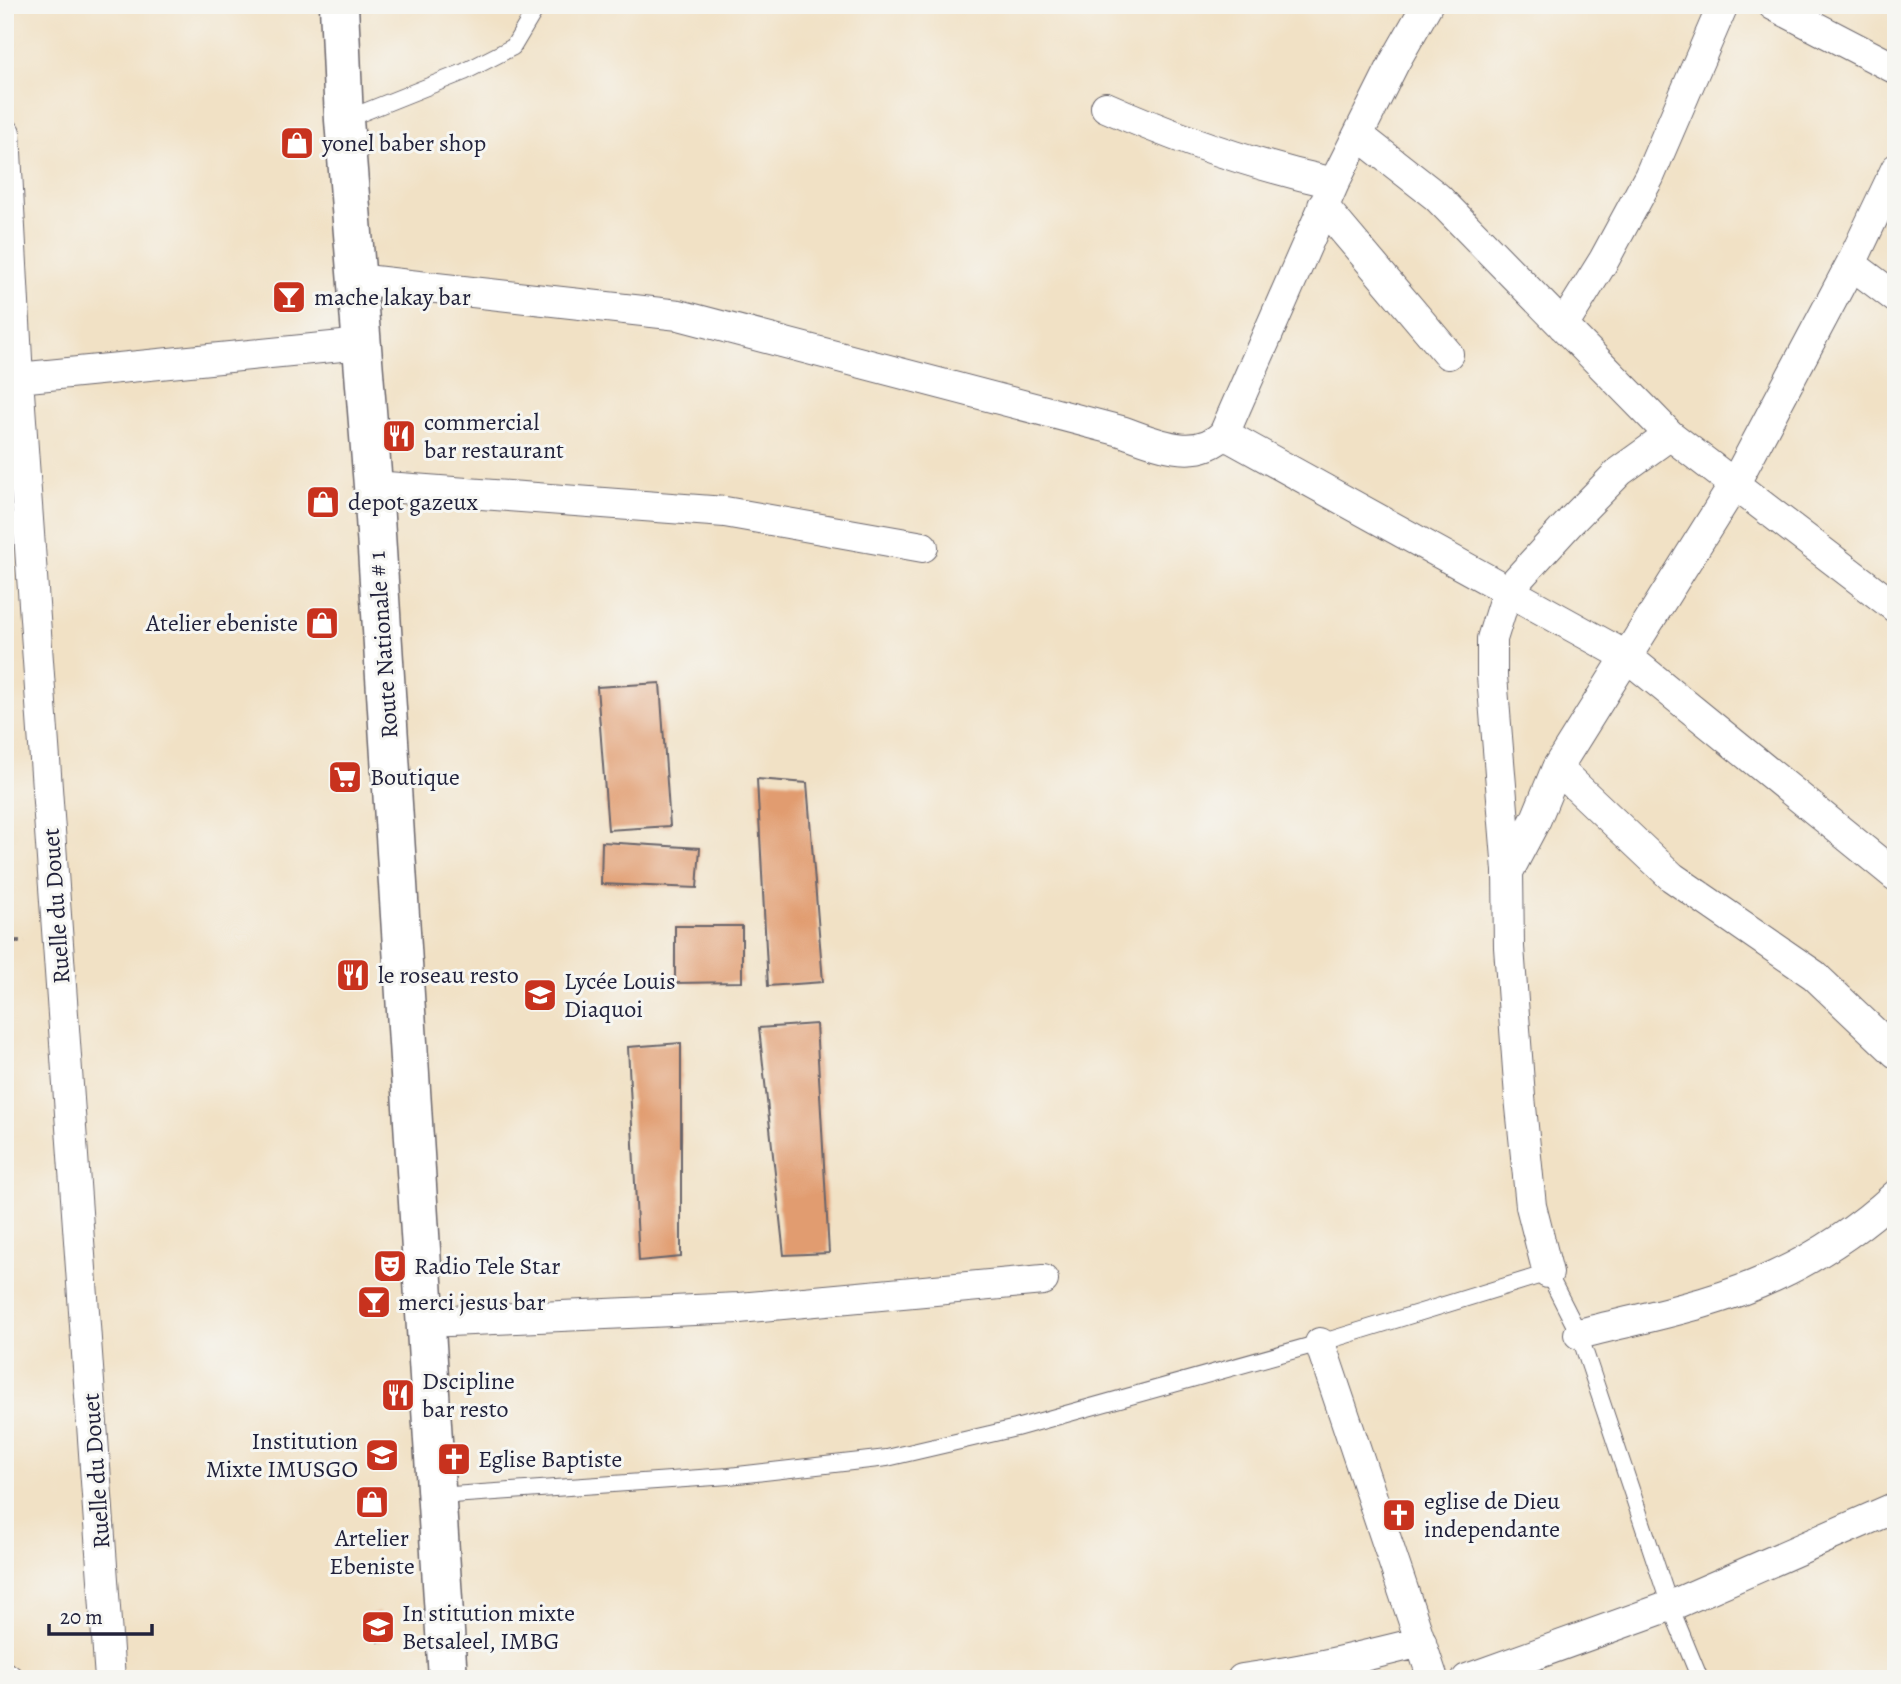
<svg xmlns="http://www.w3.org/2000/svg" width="1901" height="1684" font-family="Alegreya,serif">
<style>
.building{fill:#e19c6f}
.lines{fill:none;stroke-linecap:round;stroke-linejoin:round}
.lane-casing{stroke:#6a656b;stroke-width:18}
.street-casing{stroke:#6a656b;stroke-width:32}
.primary-casing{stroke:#6a656b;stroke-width:41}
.path{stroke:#6a656b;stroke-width:4.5;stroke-dasharray:5 5;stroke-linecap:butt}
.lane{stroke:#fff;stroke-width:16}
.street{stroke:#fff;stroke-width:30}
.primary{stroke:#fff;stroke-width:38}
.labels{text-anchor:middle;stroke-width:6;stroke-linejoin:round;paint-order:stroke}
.poi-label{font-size:24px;fill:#22223b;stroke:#f6f6f2;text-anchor:start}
.street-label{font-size:24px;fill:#22223b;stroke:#f6f6f2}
</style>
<rect width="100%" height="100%" fill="#f6f6f2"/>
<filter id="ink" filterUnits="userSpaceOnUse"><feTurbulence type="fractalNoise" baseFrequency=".0143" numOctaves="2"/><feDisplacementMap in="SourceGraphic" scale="14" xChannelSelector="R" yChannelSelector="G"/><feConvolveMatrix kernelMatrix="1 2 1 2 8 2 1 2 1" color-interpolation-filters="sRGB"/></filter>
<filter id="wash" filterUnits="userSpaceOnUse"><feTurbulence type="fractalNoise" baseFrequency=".00686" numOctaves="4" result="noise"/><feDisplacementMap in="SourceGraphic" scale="28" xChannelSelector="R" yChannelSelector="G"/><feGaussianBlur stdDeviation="1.57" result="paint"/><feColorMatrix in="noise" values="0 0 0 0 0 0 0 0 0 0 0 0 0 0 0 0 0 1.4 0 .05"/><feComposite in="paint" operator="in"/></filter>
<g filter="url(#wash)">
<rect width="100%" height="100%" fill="#f1e1c5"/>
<g id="blocks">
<!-- building -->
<path class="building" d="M660,683L670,826L608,830L597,687Z
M757,779L807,783L823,982L768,986Z
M602,842L700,848L697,888L601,884Z
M675,926H742V982L675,983Z
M816,1024L829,1253L784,1255L759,1028Z
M681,1043V1257L639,1261L628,1047Z
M379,1612L389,1638L378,1642L368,1615Z"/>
</g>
</g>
<g filter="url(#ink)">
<use href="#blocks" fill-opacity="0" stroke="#6a656b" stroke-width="2"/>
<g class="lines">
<!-- lane casing -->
<g class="lane-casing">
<path id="lane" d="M344,120L464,72L513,47L538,5
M437,1496L729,1476L887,1458L1016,1428L1320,1343L1548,1273L1579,1334L1670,1606L1700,1679"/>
</g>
<!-- street casing -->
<g class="street-casing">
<path id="street" d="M1773,5L1896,69
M1106,107C1178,139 1256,166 1334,183
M5,133L18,378L110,1679
M1358,135L1437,197L1670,435L1896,608
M1323,206L1448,354
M1851,264L1896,298
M356,279L679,315L1121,431C1153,442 1195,463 1224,434L1334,183L1394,63L1427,5
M1563,326L1604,260L1649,177L1723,5
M18,378L362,344
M1224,434L1626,656L1896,876
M373,486L725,512L923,547
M1557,768L1672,877L1814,975L1896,1053
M1508,871L1492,676V639L1507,591L1571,521L1620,471L1670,435
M1548,1273L1531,1206L1520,1097L1509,947L1508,872L1536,819L1557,768L1734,485L1851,264L1896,169
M426,1322L739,1308L1043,1280
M1579,1334C1644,1317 1714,1305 1775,1276C1818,1256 1861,1227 1896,1195
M1320,1343L1433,1679
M5,1677L8,1679
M1242,1679C1303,1671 1361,1657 1421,1642
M1467,1679L1670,1606L1896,1507"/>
</g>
<!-- primary casing -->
<g class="primary-casing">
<path id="primary" d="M339,5L344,120L373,486L448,1679"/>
</g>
<!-- path -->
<path class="path" d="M5,942L25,941"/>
<!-- lane -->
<use href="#lane" class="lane"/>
<!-- street -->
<use href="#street" class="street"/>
<!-- primary -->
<use href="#primary" class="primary"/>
</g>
</g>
<!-- icons -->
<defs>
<g id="shop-square" transform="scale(1.75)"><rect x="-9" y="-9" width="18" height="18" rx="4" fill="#c8321e" stroke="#f6f6f2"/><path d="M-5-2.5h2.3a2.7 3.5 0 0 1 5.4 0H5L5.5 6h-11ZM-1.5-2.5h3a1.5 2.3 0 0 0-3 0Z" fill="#fff"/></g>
<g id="bar-square" transform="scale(1.75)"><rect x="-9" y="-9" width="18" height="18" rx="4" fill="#c8321e" stroke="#f6f6f2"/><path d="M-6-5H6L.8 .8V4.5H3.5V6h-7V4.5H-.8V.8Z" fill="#fff"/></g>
<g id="restaurant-square" transform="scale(1.75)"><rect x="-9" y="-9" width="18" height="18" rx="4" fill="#c8321e" stroke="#f6f6f2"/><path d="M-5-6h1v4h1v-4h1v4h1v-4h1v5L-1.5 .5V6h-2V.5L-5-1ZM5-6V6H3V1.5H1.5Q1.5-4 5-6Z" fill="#fff"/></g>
<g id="supermarket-square" transform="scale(1.75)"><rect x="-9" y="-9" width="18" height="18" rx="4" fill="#c8321e" stroke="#f6f6f2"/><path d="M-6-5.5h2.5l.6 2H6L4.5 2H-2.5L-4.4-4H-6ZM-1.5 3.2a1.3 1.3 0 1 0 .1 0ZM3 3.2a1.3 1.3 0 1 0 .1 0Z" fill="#fff"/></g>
<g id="school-square" transform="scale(1.75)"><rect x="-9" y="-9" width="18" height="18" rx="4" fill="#c8321e" stroke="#f6f6f2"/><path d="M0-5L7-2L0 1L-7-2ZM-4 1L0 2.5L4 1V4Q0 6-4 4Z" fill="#fff"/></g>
<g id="theatre-square" transform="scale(1.75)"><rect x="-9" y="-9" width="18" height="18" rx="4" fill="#c8321e" stroke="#f6f6f2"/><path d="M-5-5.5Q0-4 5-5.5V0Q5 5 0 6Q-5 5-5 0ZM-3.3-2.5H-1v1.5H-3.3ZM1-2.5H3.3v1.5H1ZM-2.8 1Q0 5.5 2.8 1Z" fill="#fff"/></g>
<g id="church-square" transform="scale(1.75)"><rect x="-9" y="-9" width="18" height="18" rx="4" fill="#c8321e" stroke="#f6f6f2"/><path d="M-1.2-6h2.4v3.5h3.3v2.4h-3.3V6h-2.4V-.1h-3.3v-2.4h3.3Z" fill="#fff"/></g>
</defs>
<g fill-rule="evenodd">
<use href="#shop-square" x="297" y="143"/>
<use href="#bar-square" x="289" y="297"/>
<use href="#restaurant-square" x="399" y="436"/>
<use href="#shop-square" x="323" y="502"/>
<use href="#shop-square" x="322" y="623"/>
<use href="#supermarket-square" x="345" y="777"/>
<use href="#restaurant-square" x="353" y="975"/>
<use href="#school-square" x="540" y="995"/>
<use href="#theatre-square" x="390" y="1266"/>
<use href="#bar-square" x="374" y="1302"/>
<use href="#restaurant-square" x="398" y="1395"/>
<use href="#school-square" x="382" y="1455"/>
<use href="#church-square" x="454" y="1459"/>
<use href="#shop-square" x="372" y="1502"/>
<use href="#church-square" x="1399" y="1515"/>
<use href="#school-square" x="378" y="1627"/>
</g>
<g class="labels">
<!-- poi labels -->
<g class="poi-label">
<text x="322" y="151">yonel baber shop</text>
<text x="314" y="305">mache lakay bar</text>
<text x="424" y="430">commercial<tspan x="424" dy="28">bar restaurant</tspan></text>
<text x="348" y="510">depot gazeux</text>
<text x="298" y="631" text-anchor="end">Atelier ebeniste</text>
<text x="370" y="785">Boutique</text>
<text x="378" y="983">le roseau resto</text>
<text x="564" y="989">Lycée Louis<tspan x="564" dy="28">Diaquoi</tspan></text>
<text x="414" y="1274">Radio Tele Star</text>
<text x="398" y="1310">merci jesus bar</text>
<text x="422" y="1389">Dscipline<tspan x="422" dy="28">bar resto</tspan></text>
<text x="358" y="1449" text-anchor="end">Institution<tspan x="358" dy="28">Mixte IMUSGO</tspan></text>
<text x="478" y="1467">Eglise Baptiste</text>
<text x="1424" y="1509">eglise de Dieu<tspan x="1424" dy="28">independante</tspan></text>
<text x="372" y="1546" text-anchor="middle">Artelier<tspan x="372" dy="28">Ebeniste</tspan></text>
<text x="402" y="1621">In stitution mixte<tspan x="402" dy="28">Betsaleel, IMBG</tspan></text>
</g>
<!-- street labels -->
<g class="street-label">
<text transform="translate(383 645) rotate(-94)" y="8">Route Nationale # 1</text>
<text transform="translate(56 906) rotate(-94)" y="8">Ruelle du Douet</text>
<text transform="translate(96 1471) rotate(-94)" y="8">Ruelle du Douet</text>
</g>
</g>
<!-- margin -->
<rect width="1901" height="1684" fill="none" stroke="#f6f6f2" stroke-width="28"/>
<!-- scale -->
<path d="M49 1624v10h103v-10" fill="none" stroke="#22223b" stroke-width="3.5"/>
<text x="60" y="1624" font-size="21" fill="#22223b" stroke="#f6f6f2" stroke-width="5" paint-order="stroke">20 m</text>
</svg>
